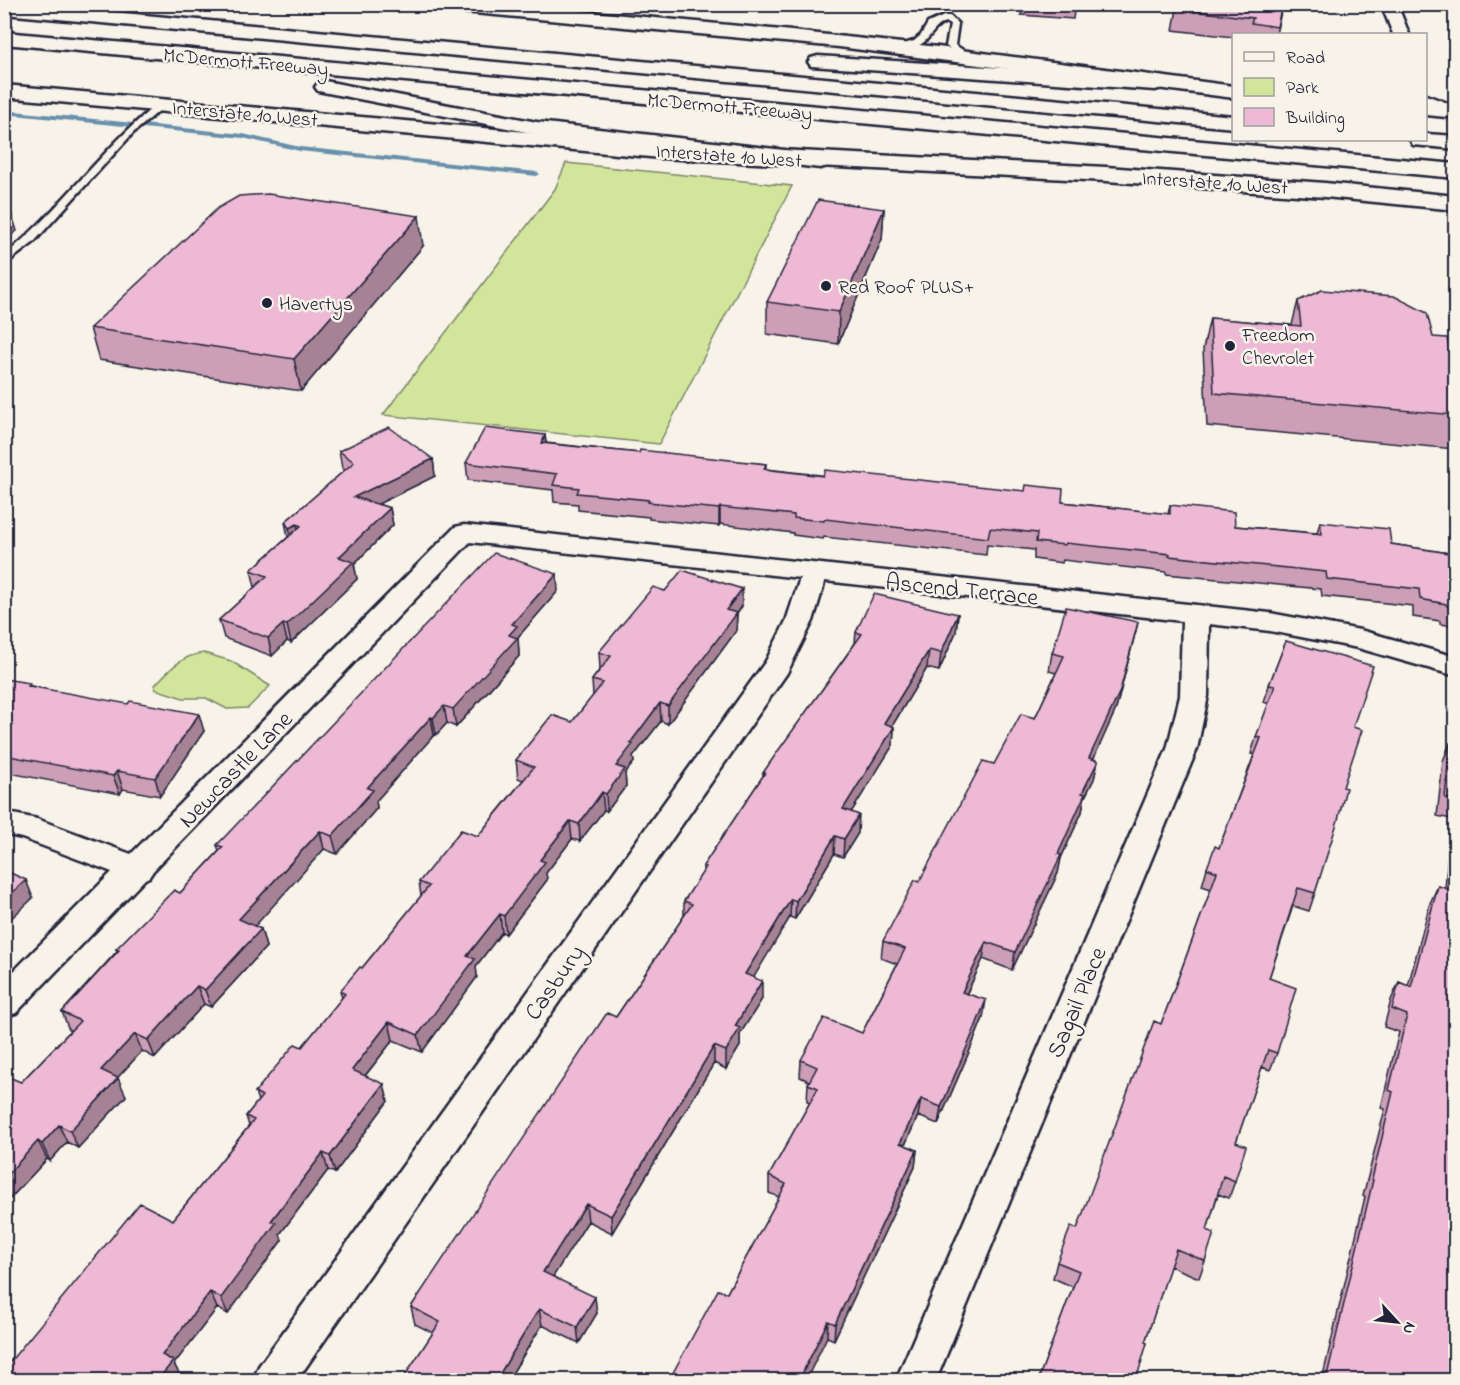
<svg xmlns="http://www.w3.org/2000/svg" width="1460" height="1385" font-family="'Indie Flower',sans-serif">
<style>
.green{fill:#d2e69b;stroke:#7a846b;stroke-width:1.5}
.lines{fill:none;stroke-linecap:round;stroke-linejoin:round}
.stream{fill:#688fac;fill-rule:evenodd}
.lane-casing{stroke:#22223b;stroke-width:5}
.street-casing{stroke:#22223b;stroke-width:5}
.secondary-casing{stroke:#22223b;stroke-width:5}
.highway-casing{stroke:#22223b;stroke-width:5}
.lane{fill:#f7f3e8;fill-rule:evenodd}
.street{fill:#f7f3e8;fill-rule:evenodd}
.secondary{fill:#f7f3e8;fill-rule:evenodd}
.highway{fill:#f7f3e8;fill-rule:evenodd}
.wall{fill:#cc9fb7;stroke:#22223b;stroke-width:1.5}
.shaded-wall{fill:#a68295;stroke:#22223b;stroke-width:1.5}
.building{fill:#edb9d5;stroke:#22223b;stroke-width:1.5}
.poi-dot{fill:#22223b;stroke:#f7f3e8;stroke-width:2}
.labels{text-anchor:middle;stroke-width:5;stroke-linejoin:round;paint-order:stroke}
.far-street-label{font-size:20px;fill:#22223b;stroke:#f7f3e8}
.far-poi-label{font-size:20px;fill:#22223b;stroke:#f7f3e8;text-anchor:start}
.street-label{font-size:24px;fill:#22223b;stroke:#f7f3e8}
</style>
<rect width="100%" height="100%" fill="#f7f3e8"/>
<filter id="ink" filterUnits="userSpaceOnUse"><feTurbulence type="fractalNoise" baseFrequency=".0167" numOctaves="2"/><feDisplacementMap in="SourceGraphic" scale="12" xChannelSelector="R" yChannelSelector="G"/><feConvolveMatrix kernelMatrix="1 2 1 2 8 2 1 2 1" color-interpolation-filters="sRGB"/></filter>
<g filter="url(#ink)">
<!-- green -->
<path class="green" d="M566,163L792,186L659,444L383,415L555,189Z
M204,653L231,661L270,686L248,708L227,709L206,698H183L155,689V685C169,670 182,655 204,653Z"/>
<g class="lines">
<!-- stream -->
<path class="stream" d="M4,110L243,134L300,147L537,172L540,174L537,176L300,151L243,138L4,114Z"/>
<!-- lane casing -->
<g class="lane-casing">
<path id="lane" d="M548,4H556L558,9L572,16L568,19L551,12Z
M944,16H950L958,24L955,45L969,54V58H963L946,46L950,25L946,22C934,27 933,34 924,42C917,48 904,49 895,51L891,48L914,41L921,35L928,23Z
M158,103L166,105L133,133L33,243L4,265V256C60,210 102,149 158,103Z"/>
</g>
<!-- street casing -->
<g class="street-casing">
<path id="street" d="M1381,4H1397L1409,34H1393Z
M1426,95L1456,106V115H1445L1426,106Z
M464,525L1270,613L1360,630L1456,657V676L1358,648L1270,631L1209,624L1208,696L1197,749L936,1380H896L1167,749L1180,696L1182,621L825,581L813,621L787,673L297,1380H253L259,1366L766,661L786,621L800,578L470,542L153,871L149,877L145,879L16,1013L4,1017V981L112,872L22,838L4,834V812L37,819L131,854L455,527Z"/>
</g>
<!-- secondary casing -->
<g class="secondary-casing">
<path id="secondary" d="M432,4H508L782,30L938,47L1234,86V98L839,47L441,10L434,8Z
M4,85L661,144L1106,167L1325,183L1456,196V210L1325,197L1106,181L661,158L4,97Z
M1426,103L1456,106V118L1426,115Z"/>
</g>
<!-- highway casing -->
<g class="highway-casing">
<path id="highway" d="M4,4H27L1234,116V128L4,14Z
M4,32L1456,164V178L4,44Z
M818,56L1155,78L1162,80L1165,84L1162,88L1155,90L811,66L808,62L811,58Z
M325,81L537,122L820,154L828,156L831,161L828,166L820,168L537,134L318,91L315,87L318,83Z
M1426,134L1456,136V149L1413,145L1410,140H1426Z"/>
</g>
<!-- lane -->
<use href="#lane" class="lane"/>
<!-- street -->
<use href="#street" class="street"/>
<!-- secondary -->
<use href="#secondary" class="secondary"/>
<!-- highway -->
<use href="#highway" class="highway"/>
</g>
<!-- wall -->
<path class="wall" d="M1023,4H1075L1073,19L1021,15Z
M1283,4L1276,34H1233V37L1173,30L1177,9Z
M884,209L882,239L838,344L767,334V302Z
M423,246L301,391L99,360L90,328Z
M1298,301L1433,337L1455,373V449L1207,426L1203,349L1210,318L1292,325Z
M545,435L546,443L639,453L766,464V469L1062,502L1168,514L1170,505L1235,526L1317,533L1320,522L1391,544L1455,554V626L1440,624V621L1413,617V606L1322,596L1321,589L1166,574V572L1063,560L1062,563L1034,559V550L987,545L986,555L824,537L823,539L793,535V533L720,524L719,526L649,519V517L578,510V504L554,502L553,490L468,480L466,463Z
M339,451L433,459L435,476L378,504L390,508L393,525L354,564L357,579L291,643L287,641L272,656L224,638L219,620L255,587L251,570L288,537L285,522L345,470L342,468Z
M558,591L518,637L519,656L456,727L447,723L436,735H434L376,801L377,808L337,854L324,849L254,926L261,929L266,947L211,1007L204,1004L155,1058L142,1051L117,1078L126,1096L78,1148L67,1142L50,1161L47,1159L4,1205L21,1082L71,1030H69L62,1012L117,951L116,949L180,893L219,851L217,845Z
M665,591L742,606L737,614L736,631L668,724L661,721L633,757L634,762L625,773L626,786L607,811L604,810L580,841L572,839L546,873L547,880L506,934L502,932L476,966L477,977L422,1052L393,1040L365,1076L388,1101L335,1173L328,1170L280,1234L282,1240L228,1314L217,1308L174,1364L181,1377L178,1380H4L173,1220L249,1126L246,1116L258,1101L255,1092L302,1047L342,998L340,991L362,968L421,896L419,882L478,836L523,780L518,778L516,760L572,722L593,696L592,680L600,669L599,652Z
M958,614L956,632L939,671L927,668L892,726L894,727L893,745L851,812L858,833L843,857L834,854L795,919L790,917L753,977L762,999L740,1034V1046L726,1069L714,1063L612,1233L588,1221L553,1276L597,1313L579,1343L542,1325L508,1380H402L433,1333L415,1324L411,1307L616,1017L684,916V901L703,872V866L763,776V773L855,643L856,632Z
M1138,622L1116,709L1093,759L1098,761L1094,779L1084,799L1082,812L1061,858L1058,873L1012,970L983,959L967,993L983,1018L972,1045L938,1124L918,1116L905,1145L917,1150L915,1167L834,1340L727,1293L779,1197L769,1193V1176L810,1102L807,1101L808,1084L809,1081L800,1077L801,1060L862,1033L897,964L881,958L883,941L919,882L994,764L1035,718L1056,673L1049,671L1052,653Z
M1286,641L1353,727L1343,787L1315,893L1309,911L1293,906L1269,978L1277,1053L1270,1070L1262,1067L1236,1142L1235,1181L1229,1198L1218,1194L1207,1230L1205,1261L1199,1278L1170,1266L1145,1342L1147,1343L1135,1380H1038L1073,1287L1053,1278L1057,1262L1077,1229L1161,1024L1192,941L1211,889L1202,886L1207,868L1219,848L1254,755L1251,754L1256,737L1269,704L1264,702L1269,685Z
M4,679L32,686L204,731L160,796L123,789L120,794L4,772Z
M1450,743L1455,744V1380H1322L1365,1197L1363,1196L1385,1109L1381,1108L1399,1032L1384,1027L1391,1000L1399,982L1408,986L1430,903L1438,886L1445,888L1451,819L1437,816L1443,761Z"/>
<!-- shaded-wall -->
<path class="shaded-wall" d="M10,209L17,231L4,241V214Z
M884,209L882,239L838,344L839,312Z
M419,216L423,246L301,391L294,359Z
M545,435L547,452L542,443Z
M433,459L435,476L358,514L354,497Z
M720,507V524L719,526V509Z
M390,508L393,525L354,564L357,579L291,643L287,625L339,557Z
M297,524L301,542L293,545L289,528Z
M557,574L558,591L518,637L519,656L456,727L453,709L509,635L512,624Z
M742,589V606L737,614L736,631L668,724V706L726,610Z
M958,614L956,632L939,671L941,653Z
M1138,622L1116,709L1086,776L1089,758Z
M283,624L287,641L272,656L268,638Z
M929,650L927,668L883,741L884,723Z
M660,703L661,721L633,757L634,762L625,773L626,786L607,811L606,794L616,766L630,743Z
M444,706L447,723L436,735L433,718Z
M199,714L204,731L160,796L155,778Z
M431,717L434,735L376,801L377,808L337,854L332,836L367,788Z
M894,727L893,745L842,827L843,809Z
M1098,761L1094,779L1084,799L1082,812L1061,858L1058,873L1012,970L1015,952L1058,854L1082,793Z
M117,771L123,789L120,794L113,776Z
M602,792L604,810L580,841L579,824Z
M859,815L858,833L843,857L844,839Z
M570,821L572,839L546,873L547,880L506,934L504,916L540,860Z
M320,831L324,849L245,937L239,919Z
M835,836L834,854L795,919L796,901Z
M26,880L33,898L4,925V900Z
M791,899L790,917L745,992V974Z
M500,914L502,932L476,966L477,977L422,1052L418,1035L467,956Z
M261,929L266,947L211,1007L205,990Z
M986,942L983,959L959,1009L962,992Z
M762,981V999L740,1034V1046L726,1069V1051L735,1026Z
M197,986L204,1004L155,1058L148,1040Z
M986,1000L983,1018L972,1045L938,1124L941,1107Z
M389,1022L393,1040L356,1087L352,1070Z
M135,1034L142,1051L109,1087L101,1070Z
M714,1046V1063L612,1233L611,1216Z
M118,1078L126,1096L78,1148L70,1131Z
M384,1084L388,1101L335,1173L330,1156Z
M921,1099L918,1116L898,1160L900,1143Z
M59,1125L67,1142L50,1161L42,1144Z
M38,1141L47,1159L4,1205V1178Z
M917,1150L915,1167L834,1340L835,1324Z
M323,1153L328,1170L280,1234L282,1240L228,1314L221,1298L271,1221Z
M586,1204L588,1221L546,1288L543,1272Z
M210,1292L217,1308L174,1364L181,1377L178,1380H158L162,1355Z
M595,1297L597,1313L579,1343L577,1327Z
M539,1309L542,1325L508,1380H496Z
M828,1321L827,1337L806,1380H799Z"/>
<!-- building -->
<path class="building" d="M1179,4H1282L1277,27L1251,23L1253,18L1177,9Z
M268,194L419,216L294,359L90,328L218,208L239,196Z
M818,200L884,209L839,312L767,302Z
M4,208L10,209L4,214Z
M1322,290L1394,296L1427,313L1433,337L1447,338L1455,373V415L1214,393L1210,318L1301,326L1298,301Z
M389,427L433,459L354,497L390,508L339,557L353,562L287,625L283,624L268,638L219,620L267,576L251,570L301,526L297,524L289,528L285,522L354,462L339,451Z
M485,428L545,435L542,443L639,453L640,450L766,464L764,469L823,476L825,470L1025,491L1026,485L1063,489L1062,502L1170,514V505L1234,512L1235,526L1322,534L1320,522L1389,529L1391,544L1455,554V608L1447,606L1446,604L1420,599L1419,589L1327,579L1326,572L1169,556L1170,554L1065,543V545L1036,542L1037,533L990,528L988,538L825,519L824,521L794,518V515L720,507L719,509L648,502L649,500L577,493L579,488L553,485L557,474L466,463Z
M494,553L557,574L512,624L517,626L509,635L517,638L453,709L444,706L433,718L431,717L367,788L373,790L332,836L320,831L239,919L261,929L205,990L197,986L148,1040L135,1034L101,1070L118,1078L70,1131L59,1125L42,1144L38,1141L4,1178V1075L21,1082L80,1021L62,1012L119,950L116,949L174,890L180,893L223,847L217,845Z
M682,570L742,589L726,610L737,613L668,706L660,703L630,743L633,744L616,766L625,769L606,794L602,792L579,824L570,821L540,860L545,862L504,916L500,914L467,956L475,959L418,1035L389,1022L352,1070L384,1084L330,1156L323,1153L271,1221L276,1223L221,1298L210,1292L162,1355L173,1361L158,1380H4V1369L140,1203L173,1220L254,1120L246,1116L262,1096L255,1092L295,1044L302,1047L345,994L340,991L360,967L362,968L429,886L419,882L461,830L478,836L534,767L516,760L552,715L572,722L603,683L592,680L611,656L599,652L653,587L665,591Z
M874,594L958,614L941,653L929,650L884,723L894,727L843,809L859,815L844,839L835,836L796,901L791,899L745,974L762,981L735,1026L740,1028L726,1051L714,1046L611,1216L586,1204L543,1272L595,1297L577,1327L539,1309L496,1380H402L440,1322L411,1307L607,1013L616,1017L692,904L684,901L706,867L703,866L765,773H763L778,751L862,634L856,632Z
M1066,607L1138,622L1120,691L1089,758L1098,761L1082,793L1085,794L1058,854L1061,855L1015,952L986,942L962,992L986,1000L975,1028L941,1107L921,1099L900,1143L917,1150L835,1324L828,1321L799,1380H669L718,1290L727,1293L786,1184L769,1176L818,1088L808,1084L817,1067L801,1060L824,1018L862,1033L905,949L883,941L915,880L919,882L983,761L994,764L1021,714L1035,718L1064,656L1052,653Z
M1286,641L1373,666L1353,727L1362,730L1343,787L1346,788L1338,820L1315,893L1298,888L1269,978L1296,988L1277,1053L1268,1050L1236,1142L1246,1146L1235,1181L1223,1176L1207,1230L1214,1233L1205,1261L1176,1249L1145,1342L1147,1343L1137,1377L1130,1374L1128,1380H1038L1079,1271L1057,1262L1071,1226L1077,1229L1154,1021L1161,1024L1192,941L1217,872L1207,868L1215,846L1219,848L1261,738L1256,737L1275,686L1269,685Z
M4,679L30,683L28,686L128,704L130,701L199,714L155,778L117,771L113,776L4,755Z
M1450,743L1455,744V800L1445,798Z
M1455,838V1380L1448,1378V1380H1326L1373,1180L1372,1179L1393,1092L1389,1090L1407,1015L1392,1009L1399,982L1411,987L1438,886L1451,890Z
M4,870L26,880L4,900Z
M367,1372L382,1380H361Z
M1019,1377L1026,1380H1017Z"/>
</g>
<!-- markers -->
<g class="poi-dot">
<circle cx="826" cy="286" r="6"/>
<circle cx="267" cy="303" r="6"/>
<circle cx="1230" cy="346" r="6"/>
</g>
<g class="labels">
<!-- far-street labels -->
<g class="far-street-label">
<text transform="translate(246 61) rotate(5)" y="7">McDermott Freeway</text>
<text transform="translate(730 106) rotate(5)" y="7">McDermott Freeway</text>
<text transform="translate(245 113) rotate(5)" y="7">Interstate 10 West</text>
<text transform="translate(729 155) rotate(4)" y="7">Interstate 10 West</text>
<text transform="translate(1215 182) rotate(4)" y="7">Interstate 10 West</text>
</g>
<!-- far-poi labels -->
<g class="far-poi-label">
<text x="838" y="293">Red Roof PLUS+</text>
<text x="279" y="310">Havertys</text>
<text x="1242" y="341">Freedom<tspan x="1242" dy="23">Chevrolet</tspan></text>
</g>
<!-- street labels -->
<g class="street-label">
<text transform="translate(962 589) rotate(6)" y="8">Ascend Terrace</text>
<text transform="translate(235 769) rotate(-46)" y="8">Newcastle Lane</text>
<text transform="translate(554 982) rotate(-55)" y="8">Casbury</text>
<text transform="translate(1076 1002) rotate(-67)" y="8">Sagail Place</text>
</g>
</g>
<!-- margin -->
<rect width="1460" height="1385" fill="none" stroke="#f7f3e8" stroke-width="24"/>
<rect x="12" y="12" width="1436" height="1361" fill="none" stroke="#22223b" stroke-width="2" filter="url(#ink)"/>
<!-- legend -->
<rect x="1232" y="33" width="195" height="108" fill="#f7f3e8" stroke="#a29fa3" stroke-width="1.5"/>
<rect x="1244" y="52" width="30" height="9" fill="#f7f3e8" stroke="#a29fa3" stroke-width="1.5"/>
<text x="1286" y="63" font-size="18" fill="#22223b">Road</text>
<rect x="1244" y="78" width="30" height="18" fill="#d2e69b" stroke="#a29fa3" stroke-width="1.5"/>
<text x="1286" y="93" font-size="18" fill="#22223b">Park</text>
<rect x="1244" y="108" width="30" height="18" fill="#edb9d5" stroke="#a29fa3" stroke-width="1.5"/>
<text x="1286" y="123" font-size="18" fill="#22223b">Building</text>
<!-- north arrow -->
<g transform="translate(1397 1322) rotate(117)" stroke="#f7f3e8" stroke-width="4.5" paint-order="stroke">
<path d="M0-4.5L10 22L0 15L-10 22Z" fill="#22223b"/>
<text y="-9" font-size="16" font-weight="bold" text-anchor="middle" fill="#22223b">N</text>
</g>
</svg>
